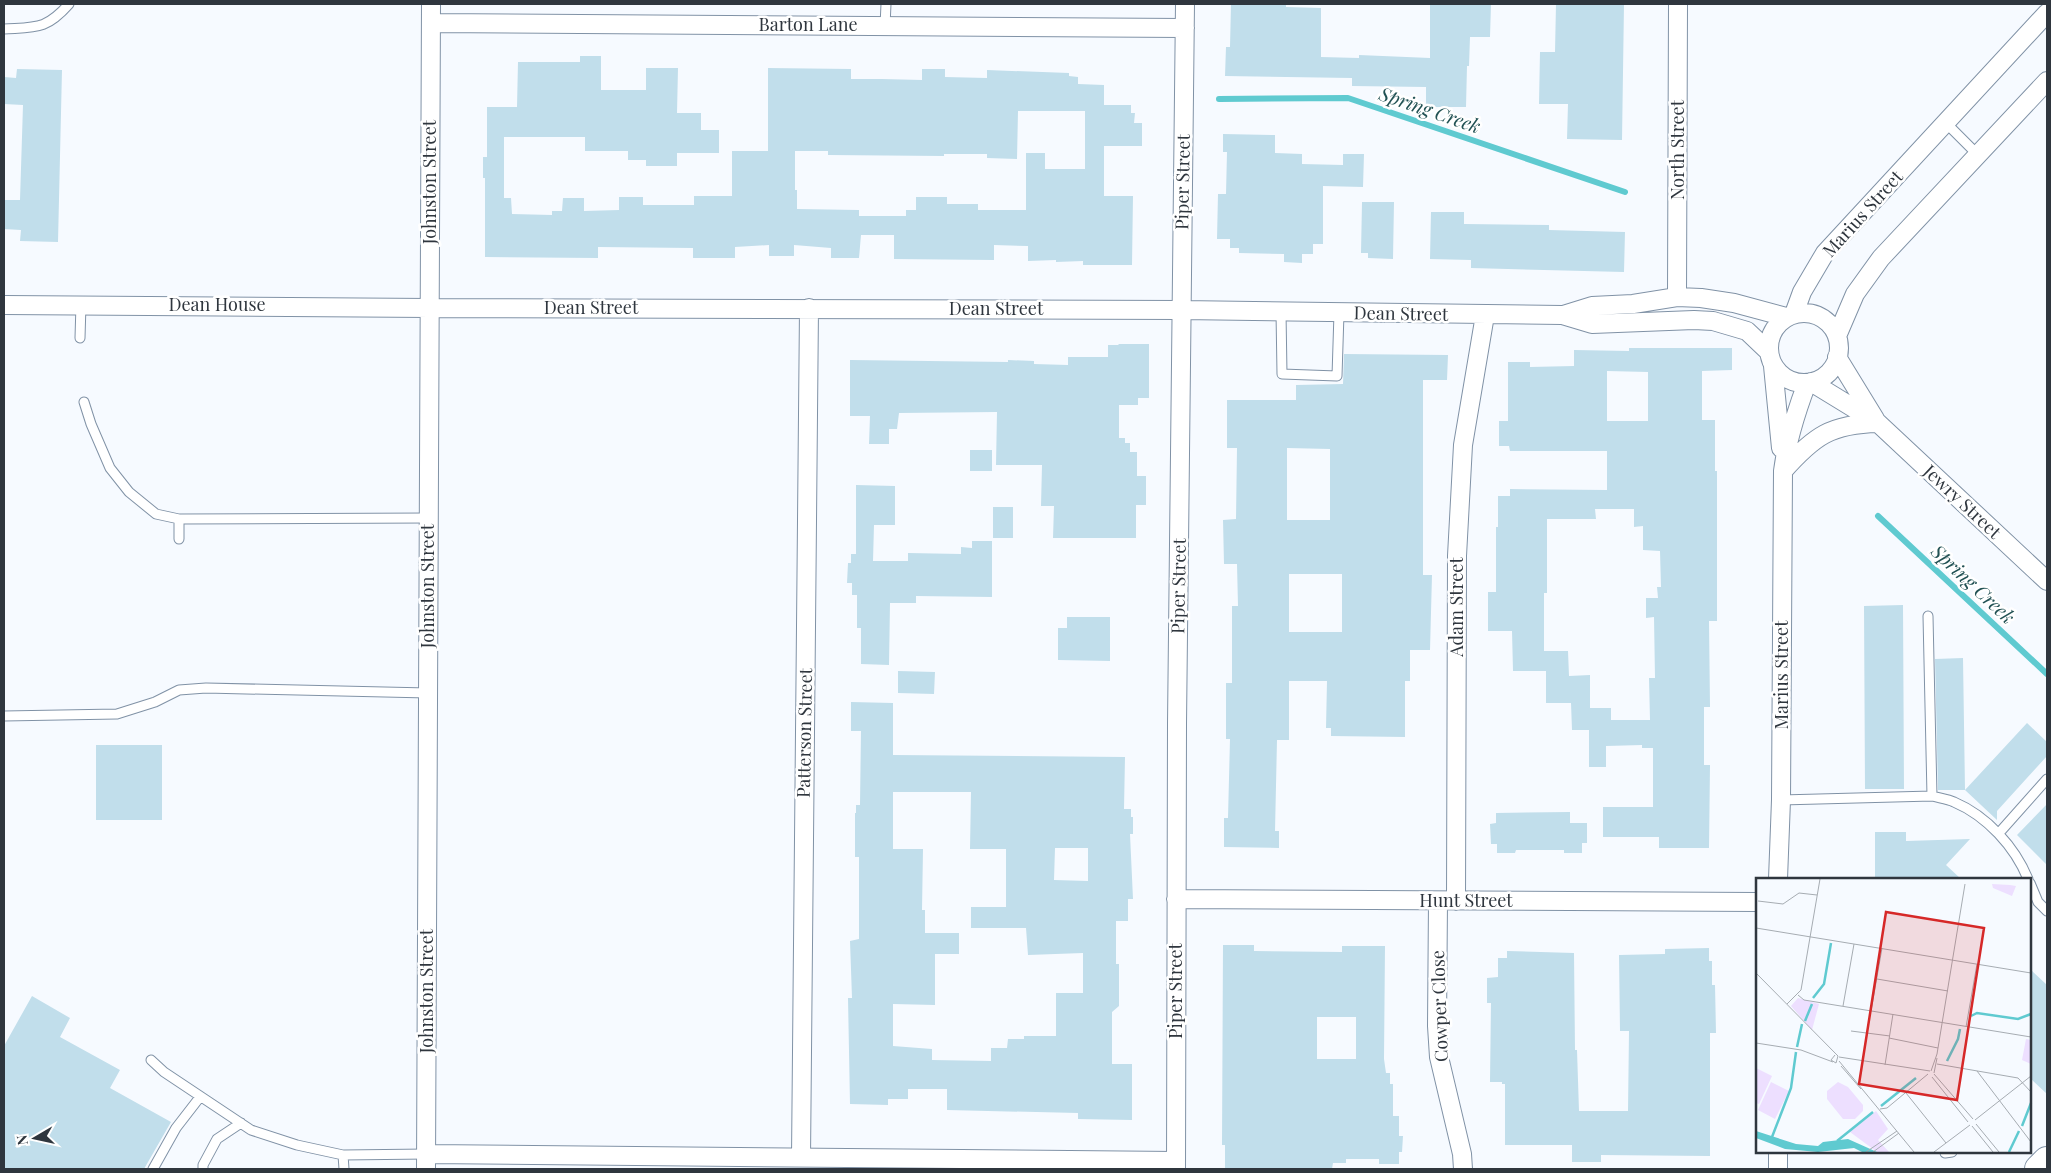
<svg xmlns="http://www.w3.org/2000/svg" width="2051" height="1173" font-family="'Playfair Display',serif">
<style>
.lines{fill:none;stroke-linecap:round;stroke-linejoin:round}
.stream{stroke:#5fcad0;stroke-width:6}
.building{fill:#c1deeb;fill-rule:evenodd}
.lane-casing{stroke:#8092a6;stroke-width:11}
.street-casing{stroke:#8092a6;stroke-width:20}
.primary-casing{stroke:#8092a6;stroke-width:30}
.lane{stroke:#fff;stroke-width:9}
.street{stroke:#fff;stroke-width:18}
.primary{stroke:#fff;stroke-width:28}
.labels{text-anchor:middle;stroke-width:5;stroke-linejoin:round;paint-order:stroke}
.street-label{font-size:18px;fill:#2f363e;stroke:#fff}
.water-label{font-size:19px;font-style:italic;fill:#225254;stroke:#fff}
.inset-river{fill:none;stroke:#5fcad0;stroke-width:2.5}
.inset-road{fill:none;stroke:#a6acb2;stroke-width:1}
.view{fill:#d62828;fill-opacity:0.15;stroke:#d62828;stroke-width:2.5}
.inset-edge{fill:none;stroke:#2f363e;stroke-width:2.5}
</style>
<rect width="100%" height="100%" fill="#f6faff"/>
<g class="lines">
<!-- stream -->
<path class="stream" d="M1219,99L1348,98L1625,192
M1878,516L2047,674"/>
</g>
<!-- building -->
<path class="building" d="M1231,4H1286V7L1321,8V57L1359,58V55L1430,58V4H1491L1490,37H1470L1469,66H1467L1466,107H1426V87L1352,86V78L1225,76L1226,47H1230Z
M1556,4H1624L1622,140L1567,139L1568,104H1539L1540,52H1555Z
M580,56H601V90H646V68H678L677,113H701V130H719V153H677V166H646V160H628V151H585V137H504V198H511L512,214L552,215V211H562L563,198H584V211L619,210V197H643V205H694V196H732V151H768V68L851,69V79H882L922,80V69H945V77L987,78V70L1069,73V76L1078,77V84L1104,85V105H1131V113H1135L1134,123H1142V146H1104V196H1133L1132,265H1083V261L1056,262V260L1028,261V246L994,245V260L894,259V235H861L859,258H831V248L794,245V256H769V245L735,247V258H693V248L598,247V258L485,257V178H483V157H487V107H517L518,62H580ZM1018,111H1085V169H1045V153H1026V210H978V204H947V197H916V210H906V216H859V210L797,209V190H795V151H828V155L944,156V154H987V158L1017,159Z
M17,69L62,70L58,242L20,241L21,230L4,229V200H20L23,105L4,104V77L16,78Z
M1223,134L1275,135V153L1302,154V164L1343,165V154H1364L1363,187L1323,186V244H1313V254H1302V263L1284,262V254L1239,253V248H1230V239H1217L1218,194H1226L1227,152H1223Z
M1362,202H1394L1393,259L1368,258V253H1361Z
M1431,212H1464V224L1549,225V230L1625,232L1624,272L1471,268V260L1430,259Z
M1119,344H1149V398H1138V405H1119V438H1125V443H1130V452H1137V476H1146V505H1136V538H1053L1054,506H1041L1042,465H996L997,412L899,413L897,429H889V444H869L870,416H850V360L1008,362V360L1034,361V364L1068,365V357H1108V345H1118Z
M1629,348H1732V370L1702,371V420H1715V471H1717V621H1709L1710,707H1704V765H1710L1709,848H1659V837H1603V807H1653V748H1642V745L1606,746V767H1589V730H1572L1571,703H1546V671H1513L1512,631H1488V592H1496V527H1498V496H1510V489L1607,490V451H1510L1509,446H1499V421H1508V362H1530V367L1574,366V350L1629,351ZM1607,371L1648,372V421H1607ZM1595,509H1634V527L1643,526V550L1660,551L1661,587H1657L1658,598H1646V618L1654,617L1655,678H1649L1650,720H1611V708H1590V675L1569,676L1568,651H1544V593H1547V519H1596Z
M1344,354L1448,355L1447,380H1423V575H1432L1430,650H1410V681H1405V737L1331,736V728H1326L1327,681H1289V740H1277L1275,831H1279V848L1224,847V818H1228L1230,739H1226V683H1232V606H1238L1237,564H1224L1223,520L1236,519L1237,448H1227V400H1296V385L1343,384ZM1287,448L1330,449V520H1287ZM1289,574H1342V632H1289Z
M970,450H992V471H970Z
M856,485L895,486V525H874L873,561H908V553L961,554V547L972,548V541H992V597L916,596V603H890L889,665L861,664V628H857V595H852V583H847L848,563H851V554H856Z
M993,507H1013V538H993Z
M1903,605L1904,789H1865L1864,606Z
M1067,617H1110V661L1058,660V628H1067Z
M1963,658L1965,790H1938L1935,659Z
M898,671L935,672L934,694L898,693Z
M851,702L893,703V755L1125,757L1124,809H1131V817H1133V834H1130L1133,899H1128V921H1116V964H1119V1006L1112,1012V1064H1132V1120L1078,1119V1113L947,1110V1089H908V1099H888V1105L850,1104L848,998H852L850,941L859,939V857H855V813H856V805H860L861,731H851ZM893,792H971L970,849H1006V907H971V928H1026L1028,955L1083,953V993H1056V1036H1024V1039H1008L1007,1048H991V1061L932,1060V1049L893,1046V1004L935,1005V954H959V933H925V910H922L923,849H893ZM1055,848H1088V881L1054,880Z
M2027,723L2047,742V756L1997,811V820L1965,790Z
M96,745H162V820H96Z
M2047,804V865L2017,835Z
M1570,812V823H1587V843H1582V853H1564V850H1516L1515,853H1497V844H1491L1490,824L1496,823V813Z
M1875,832H1906V841L1970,839L1946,865L1961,879H1875Z
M1223,945H1254V951L1342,952V946H1385L1384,1059L1386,1073H1390V1084H1393V1116H1399V1136H1403L1402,1152H1399V1164H1379V1159H1346V1163H1333L1332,1169H1225V1145H1222ZM1317,1017H1356V1059H1317Z
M1709,948V961H1712V985H1715L1716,1033H1710V1156L1601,1155V1162H1572V1145H1505V1084H1502V1082H1490L1491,1003H1487V978L1498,977V958H1507V951L1574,953L1575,1050H1577L1579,1111H1628L1629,1031H1620L1619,955L1665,954V949Z
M2030,969L2047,985V1094L2030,1078Z
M32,996L70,1018L60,1037L120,1070L110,1088L171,1122L144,1169H4V1046Z"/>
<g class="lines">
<!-- lane casing -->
<g class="lane-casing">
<path id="lane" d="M885,26L886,4
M4,29C36,27 46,30 69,4
M1945,122L1978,155
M1281,312L1282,374L1337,376L1339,313
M80,338L81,304
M84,402L91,424L110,468L129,492L156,514L179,519L428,518
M179,539V519
M1928,616L1932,796
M4,716L117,714L155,702L179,690L206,688L428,693
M1781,800L1932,796C1939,798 1948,799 1954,802C1987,816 2015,847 2028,879
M1999,833L2047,779
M2030,883L2038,902L2047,911
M151,1060L164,1072L251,1130L297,1145L343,1155L427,1154
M1945,1153L1952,1152
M343,1155L344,1169
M153,1169L176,1128L200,1097
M203,1169V1165L217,1139L241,1123"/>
</g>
<!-- street casing -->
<g class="street-casing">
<path id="street" d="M431,23L1185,28
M1677,297L1678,4
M4,305L430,308L1182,310L1562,315L1592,324L1694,320L1713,321L1747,331L1768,351
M1769 348a35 35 0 1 1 70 0a35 35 0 1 1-70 0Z
M1794,314L1802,292L1825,253L2047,13
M1563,315L1592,306L1633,304L1677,297L1701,298L1734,303L1786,317
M1837,336L1855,294L1881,258L2047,81
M1837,357L1875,419
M1773,366L1781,448
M1811,382L1878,423L2047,581
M1783,471C1814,436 1831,424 1878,423
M1778,879L1781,800L1783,471C1787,440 1796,412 1807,383
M1176,899L1757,902
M1438,901L1437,1026L1439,1057L1462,1154L1463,1169
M1456,901L1457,556L1463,445L1485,315
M1778,1152V1169
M427,1154L1176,1161
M801,1158L809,308
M426,1169L431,4
M1176,1169L1177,724L1185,4"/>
</g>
<!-- primary casing -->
<g class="primary-casing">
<path id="primary" d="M2039,1169L2047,1161"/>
</g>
<!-- lane -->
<use href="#lane" class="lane"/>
<!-- street -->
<use href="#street" class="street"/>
<!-- primary -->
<use href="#primary" class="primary"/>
</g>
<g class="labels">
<!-- street labels -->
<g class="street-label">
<text x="808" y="31">Barton Lane</text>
<text transform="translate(1678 150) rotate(-90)" y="6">North Street</text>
<text transform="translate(430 182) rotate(-90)" y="6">Johnston Street</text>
<text transform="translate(1183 182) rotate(-89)" y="6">Piper Street</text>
<text transform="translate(1863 214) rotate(-48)" y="6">Marius Street</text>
<text x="217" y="311">Dean House</text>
<text x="591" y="314">Dean Street</text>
<text x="996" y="315">Dean Street</text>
<text transform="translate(1401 314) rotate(1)" y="6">Dean Street</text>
<text transform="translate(1962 502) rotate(43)" y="6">Jewry Street</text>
<text transform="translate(428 586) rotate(-90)" y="6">Johnston Street</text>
<text transform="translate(1179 586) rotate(-89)" y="6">Piper Street</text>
<text transform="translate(1457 607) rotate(-90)" y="6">Adam Street</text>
<text transform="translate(1782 675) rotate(-90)" y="6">Marius Street</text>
<text transform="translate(805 733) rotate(-89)" y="6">Patterson Street</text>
<text x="1466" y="907">Hunt Street</text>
<text transform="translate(427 991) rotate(-90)" y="6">Johnston Street</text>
<text transform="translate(1176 991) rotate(-90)" y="6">Piper Street</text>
<text transform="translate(1440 1006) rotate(-92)" y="6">Cowper Close</text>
</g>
<!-- water labels -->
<g class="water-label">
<text transform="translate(1430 110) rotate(19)" y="7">Spring Creek</text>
<text transform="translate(1973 584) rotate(43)" y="7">Spring Creek</text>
</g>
</g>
<!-- overview -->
<g transform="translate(1756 878)">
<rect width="275" height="275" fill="#f6faff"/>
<path d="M236,6L254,7L260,8L256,18L237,10ZM42,120L63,126L56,152L35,128ZM270,161L275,162V186L266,182ZM0,190L16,198L3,226L0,225ZM15,204L33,213L19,241L2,232ZM82,204L92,209L107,227V233L99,241H87L71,221V213ZM120,233L132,251L122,262L133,274H121L94,254Z" fill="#eddfff"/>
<path d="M0,253L40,266L62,268L67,264L92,261L121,274H106L98,270L62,274L29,271L0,260Z" fill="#5fcad0"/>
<path class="inset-river" d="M57,120L68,106L75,65M215,138L221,135L262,141L275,136M49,143L56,126M41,169L46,146M191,183L202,161L204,151M125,228L160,200M266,248L275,225M16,259L35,210L40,174M81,263L117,234M253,274L263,253"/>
<path class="inset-road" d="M2,23L27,26L43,15L61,17M0,50L275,95M0,95L82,178L80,185L75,182L79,177M121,101L192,113M42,117L48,122L275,159M31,126L45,112L64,1M87,128L98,66M115,133L126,70M210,149L221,86M95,153L134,158M133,160L182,170M0,165L45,172L77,184M83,179L174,193M83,183L158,274M181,186L262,200L275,214M129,187L137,136M85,188L105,211M175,193L181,176L209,6M221,193L275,264M178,195L181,180M178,196L217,241M176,199L212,244M150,215L190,265M124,231L131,230L172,196M219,242L275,198M220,246L243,274M216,248L237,274M110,274L141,253M117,274L143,255M178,274L214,247"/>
<path class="view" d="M130,34L228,50L201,222L103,206Z"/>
<rect width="275" height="275" class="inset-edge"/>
</g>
<!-- border -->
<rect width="2051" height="1173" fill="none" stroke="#2f363e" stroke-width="10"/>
<!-- north arrow -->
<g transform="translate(35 1138) rotate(261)" stroke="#ffffff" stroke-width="4" paint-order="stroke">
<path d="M0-4L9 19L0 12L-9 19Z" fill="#2f363e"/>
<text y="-8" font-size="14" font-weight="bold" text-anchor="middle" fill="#2f363e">N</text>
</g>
</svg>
